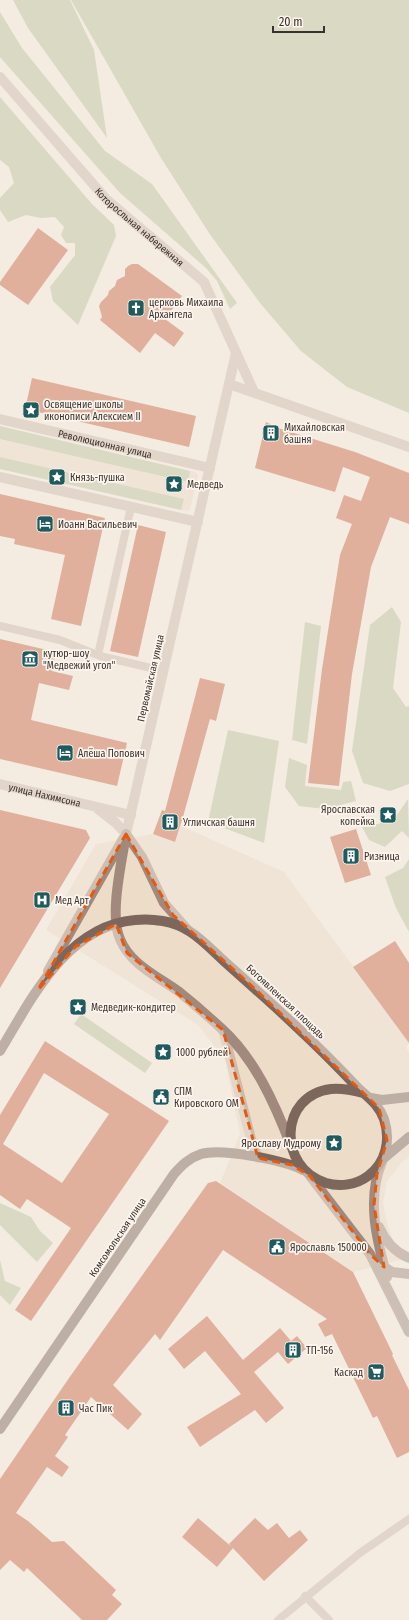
<svg xmlns="http://www.w3.org/2000/svg" width="409" height="1620" font-family="'Fira Sans Condensed',sans-serif">
<style>
.green{fill:#b8c4a0}
.plaza{fill:#ecdcc8}
.building{fill:#c8694b;fill-rule:evenodd}
.lines{fill:none;stroke-linecap:round;stroke-linejoin:round}
.lane{stroke:#cdbbac;stroke-width:8}
.street{stroke:#cdbbac;stroke-width:10}
.secondary{stroke:#a18a7d;stroke-width:10}
.primary{stroke:#7d675c;stroke-width:10}
.marked{fill:none;stroke:#e8590c;stroke-width:3;stroke-dasharray:8 5;stroke-linejoin:round}
.labels{text-anchor:middle;stroke-width:3.5;stroke-linejoin:round;paint-order:stroke}
.street-label{font-size:10px;fill:#3b302b;stroke:#fbf5ee}
.poi-label{font-size:10px;fill:#3b302b;stroke:#fbf5ee;text-anchor:start}
</style>
<rect width="100%" height="100%" fill="#f4ebe1"/>
<!-- green -->
<path class="green" d="M13,0H70L94,50L107,138L28,28Z
M71,0H409V413L347,387L301,351L260,303L209,233L161,158Z
M0,12L22,48L105,151L152,184L237,303L230,309L217,281L206,268L120,193L0,57Z
M0,97L92,204L114,225L116,236L78,325L53,301L50,287L75,255V243H66L61,235L64,227L55,217L41,218L26,215L8,222L0,210V198L14,183L9,167L0,160Z
M0,426L190,471L197,474L189,510L182,509L181,510L0,469Z
M392,607L401,622L393,688L406,707L409,706V784L390,791L363,783L352,751L370,625Z
M305,622L321,626L307,744L292,740Z
M228,730L279,741L264,843L208,822Z
M289,758L307,765L305,786L341,790L343,782L351,781L356,801L325,809L299,806L285,787Z
M408,799L409,838L402,831L385,847L369,840L362,827L378,824L397,815Z
M409,859V932L396,908L385,877L403,868Z
M81,1014L152,1063L145,1073L74,1024Z
M0,1203L31,1217L40,1231L53,1243L37,1262L0,1225Z
M0,1260L5,1281L21,1288L10,1305L0,1295Z"/>
<!-- plaza -->
<path class="plaza" d="M0,439L188,482L190,471L195,472L198,475L190,509L188,511L181,510L184,499L0,457Z
M181,826L284,872L409,1043L406,1047L409,1052V1158L403,1161L387,1181L383,1203L388,1227L401,1260L353,1272L220,1183L240,1134L225,1060L198,1025L46,930L96,844L153,834L175,842Z"/>
<!-- building -->
<path class="building" d="M38,228L68,250L28,305L0,285V282Z
M132,264H138L182,296L165,319L184,333L174,347L155,333L140,353L100,320L102,317L99,306L101,302L108,295L109,291L115,286L117,280L125,276V269L128,266Z
M32,378L196,416L189,447L25,409Z
M266,422L278,428L355,452L409,473V524L390,517L371,567L352,674L339,786L308,783L322,669L340,555L352,524L336,518L344,495L361,501L370,477L343,467L335,492L255,468L263,435L262,433Z
M0,494L105,518L81,626L51,619L65,555L14,544L15,539L0,536Z
M138,525L166,532L138,657L110,651Z
M0,639L56,652L52,671L73,676L69,690L39,683L31,720L127,743L117,786L0,759Z
M200,678L225,684L216,721L210,719L183,817L175,842L153,834L162,810L165,811Z
M0,810L86,830L90,838L0,988Z
M356,829L371,875L345,883L330,837Z
M395,941L409,963V1043L353,967Z
M45,1041L169,1121L31,1321L15,1310L71,1228L27,1199L20,1209L0,1195V1115ZM44,1073L109,1114L62,1183L3,1144Z
M216,1181L353,1272L393,1354L392,1355L409,1390V1452L397,1458L377,1416L373,1418L332,1334L325,1337L318,1324L327,1319L223,1250L160,1340L155,1334L113,1385L142,1414L128,1430L91,1397L65,1435L68,1437L55,1456L69,1467L62,1477L47,1467L16,1513L28,1521L52,1542L64,1541L116,1590L112,1595L122,1604L107,1620H82L27,1568L24,1572L10,1560L0,1570V1479L69,1378L208,1183Z
M207,1316L243,1360L280,1328L291,1341L297,1336L307,1348L288,1364L278,1352L254,1372L284,1408L266,1423L255,1410L200,1447L187,1427L241,1394L205,1351L184,1369L168,1349Z
M198,1518L233,1548L217,1567L182,1537Z
M255,1518L268,1530L277,1523L289,1538L300,1530L308,1540L264,1581L229,1544Z"/>
<g class="lines">
<!-- lane -->
<path class="lane" d="M0,626L60,640L100,656L164,671
M98,655L131,507
M305,1596L329,1620
M278,1620L360,1553L409,1519"/>
<!-- street -->
<g class="street">
<path id="s1" d="M0,77L106,199L204,282L254,392"/>
<path d="M229,384L409,447"/>
<path id="s2" d="M0,419L210,468"/>
<path d="M0,477L198,522"/>
<path id="s3" d="M0,784L131,815"/>
<path d="M98,809L116,823L126,834"/>
<path d="M126,834L236,353"/>
<path d="M223,1030L252,1143L258,1158"/>
</g>
<!-- secondary -->
<path class="secondary" d="M126,834C122,861 109,915 120,939C130,964 157,976 178,991C193,1003 208,1016 222,1029C255,1059 275,1104 291,1146
M126,834L142,857L164,903L187,929
M48,971L123,839
M382,1162C366,1199 377,1241 387,1277
M310,1176L370,1254L409,1332
M379,1227C385,1241 395,1252 409,1258
M381,1265L392,1272L409,1274"/>
<!-- primary -->
<path class="primary" d="M0,1051C31,1000 66,926 135,920C152,918 174,921 189,931C202,939 214,952 225,962C270,1002 315,1042 356,1086C367,1097 378,1103 384,1119C391,1140 386,1163 368,1176C356,1185 340,1187 326,1183C277,1168 279,1095 331,1089C342,1088 352,1090 363,1093
M371,1098L382,1100L409,1097
M383,1159L409,1137
M0,1429L174,1174C182,1165 189,1158 201,1154C222,1148 284,1160 303,1170"/>
</g>
<!-- marked area -->
<path d="M0 0H409V1620H0ZM126,834L173,915L255,989L379,1108L387,1140L377,1174L374,1205L384,1267L370,1254L310,1176L292,1165L258,1158L223,1030L127,953L116,924L75,947L38,990Z" fill="#f4ebe1" fill-opacity=".55" fill-rule="evenodd"/>
<path class="marked" d="M126,834L173,915L255,989L379,1108L387,1140L377,1174L374,1205L384,1267L370,1254L310,1176L292,1165L258,1158L223,1030L127,953L116,924L75,947L38,990Z"/>
<!-- icons -->
<defs>
<g id="church-square" transform="scale(0.9)"><rect x="-9" y="-9" width="18" height="18" rx="4" fill="#1f5a5e" stroke="#fbf5ee"/><path d="M-1.2-6h2.4v3.5h3.3v2.4h-3.3V6h-2.4V-.1h-3.3v-2.4h3.3Z" fill="#fff"/></g>
<g id="sight-square" transform="scale(0.9)"><rect x="-9" y="-9" width="18" height="18" rx="4" fill="#1f5a5e" stroke="#fbf5ee"/><path d="M0-6L1.8-2.2L6-1.7L2.9 1.2L3.7 5.4L0 3.3L-3.7 5.4L-2.9 1.2L-6-1.7L-1.8-2.2Z" fill="#fff"/></g>
<g id="building-square" transform="scale(0.9)"><rect x="-9" y="-9" width="18" height="18" rx="4" fill="#1f5a5e" stroke="#fbf5ee"/><path d="M-4-6H4V6H1V3H-1V6H-4ZM-2.5-4.3h1.7v1.8h-1.7ZM.8-4.3h1.7v1.8H.8ZM-2.5-1h1.7V.8h-1.7ZM.8-1h1.7V.8H.8Z" fill="#fff"/></g>
<g id="hotel-square" transform="scale(0.9)"><rect x="-9" y="-9" width="18" height="18" rx="4" fill="#1f5a5e" stroke="#fbf5ee"/><path d="M-6-4.5h1.5V1H6V5H4.5V3h-9V5H-6ZM-4 0a1.8 1.8 0 1 1 3.6 0ZM.5 0V-2.5h3Q6-2.5 6 0Z" fill="#fff"/></g>
<g id="museum-square" transform="scale(0.9)"><rect x="-9" y="-9" width="18" height="18" rx="4" fill="#1f5a5e" stroke="#fbf5ee"/><path d="M0-6L6-3V-2H-6V-3ZM-5-1h2V3h-2ZM-1-1h2V3h-2ZM3-1h2V3H3ZM-6 4H6V6H-6Z" fill="#fff"/></g>
<g id="hospital-square" transform="scale(0.9)"><rect x="-9" y="-9" width="18" height="18" rx="4" fill="#1f5a5e" stroke="#fbf5ee"/><path d="M-5-5h3v3.5h4V-5h3V5h-3V1.5h-4V5h-3Z" fill="#fff"/></g>
<g id="civic-square" transform="scale(0.9)"><rect x="-9" y="-9" width="18" height="18" rx="4" fill="#1f5a5e" stroke="#fbf5ee"/><path d="M-.6-6.5H3V-4.5H.6V-3L4-1V1h2V6H-6V1h2V-1L-.6-3ZM-1.2 2.5V6h2.4V2.5Z" fill="#fff"/></g>
<g id="supermarket-square" transform="scale(0.9)"><rect x="-9" y="-9" width="18" height="18" rx="4" fill="#1f5a5e" stroke="#fbf5ee"/><path d="M-6-5.5h2.5l.6 2H6L4.5 2H-2.5L-4.4-4H-6ZM-1.5 3.2a1.3 1.3 0 1 0 .1 0ZM3 3.2a1.3 1.3 0 1 0 .1 0Z" fill="#fff"/></g>
</defs>
<g fill-rule="evenodd">
<use href="#church-square" x="136" y="308"/>
<use href="#sight-square" x="31" y="410"/>
<use href="#building-square" x="271" y="433"/>
<use href="#sight-square" x="57" y="477"/>
<use href="#sight-square" x="174" y="484"/>
<use href="#hotel-square" x="45" y="524"/>
<use href="#museum-square" x="30" y="659"/>
<use href="#hotel-square" x="65" y="753"/>
<use href="#sight-square" x="388" y="815"/>
<use href="#building-square" x="170" y="822"/>
<use href="#building-square" x="351" y="856"/>
<use href="#hospital-square" x="42" y="900"/>
<use href="#sight-square" x="78" y="1007"/>
<use href="#sight-square" x="163" y="1052"/>
<use href="#civic-square" x="161" y="1097"/>
<use href="#sight-square" x="334" y="1143"/>
<use href="#civic-square" x="277" y="1247"/>
<use href="#building-square" x="293" y="1350"/>
<use href="#supermarket-square" x="376" y="1372"/>
<use href="#building-square" x="66" y="1408"/>
</g>
<g class="labels">
<!-- street labels -->
<g class="street-label">
<text dy="4" stroke="none"><textPath href="#s1" startOffset="205">Которосльная набережная</textPath></text>
<text dy="4" stroke="none"><textPath href="#s2" startOffset="108">Революционная улица</textPath></text>
<text transform="translate(150 678) rotate(-77)" y="4">Первомайская улица</text>
<text dy="4" stroke="none"><textPath href="#s3" startOffset="46">улица Нахимсона</textPath></text>
<text transform="translate(286 1001) rotate(43)" y="4">Богоявленская площадь</text>
<text transform="translate(117 1237) rotate(-56)" y="4">Комсомольская улица</text>
</g>
<!-- poi labels -->
<g class="poi-label">
<text x="149" y="306">церковь Михаила<tspan x="149" dy="12">Архангела</tspan></text>
<text x="44" y="408">Освящение школы<tspan x="44" dy="12">иконописи Алексием II</tspan></text>
<text x="284" y="431">Михайловская<tspan x="284" dy="12">башня</tspan></text>
<text x="70" y="481">Князь-пушка</text>
<text x="187" y="488">Медведь</text>
<text x="58" y="528">Иоанн Васильевич</text>
<text x="43" y="657">кутюр-шоу<tspan x="43" dy="12">"Медвежий угол"</tspan></text>
<text x="78" y="757">Алёша Попович</text>
<text x="375" y="813" text-anchor="end">Ярославская<tspan x="375" dy="12">копейка</tspan></text>
<text x="183" y="826">Угличская башня</text>
<text x="364" y="860">Ризница</text>
<text x="55" y="904">Мед Арт</text>
<text x="91" y="1011">Медведик-кондитер</text>
<text x="176" y="1056">1000 рублей</text>
<text x="174" y="1095">СПМ<tspan x="174" dy="12">Кировского ОМ</tspan></text>
<text x="321" y="1147" text-anchor="end">Ярославу Мудрому</text>
<text x="290" y="1251">Ярославль 150000</text>
<text x="306" y="1354">ТП-156</text>
<text x="363" y="1376" text-anchor="end">Каскад</text>
<text x="79" y="1412">Час Пик</text>
</g>
</g>
<!-- scale -->
<path d="M273 26v6h51v-6" fill="none" stroke="#3b302b" stroke-width="2"/>
<text x="279" y="26" font-size="12" fill="#3b302b" stroke="#fbf5ee" stroke-width="3" paint-order="stroke">20 m</text>
</svg>
